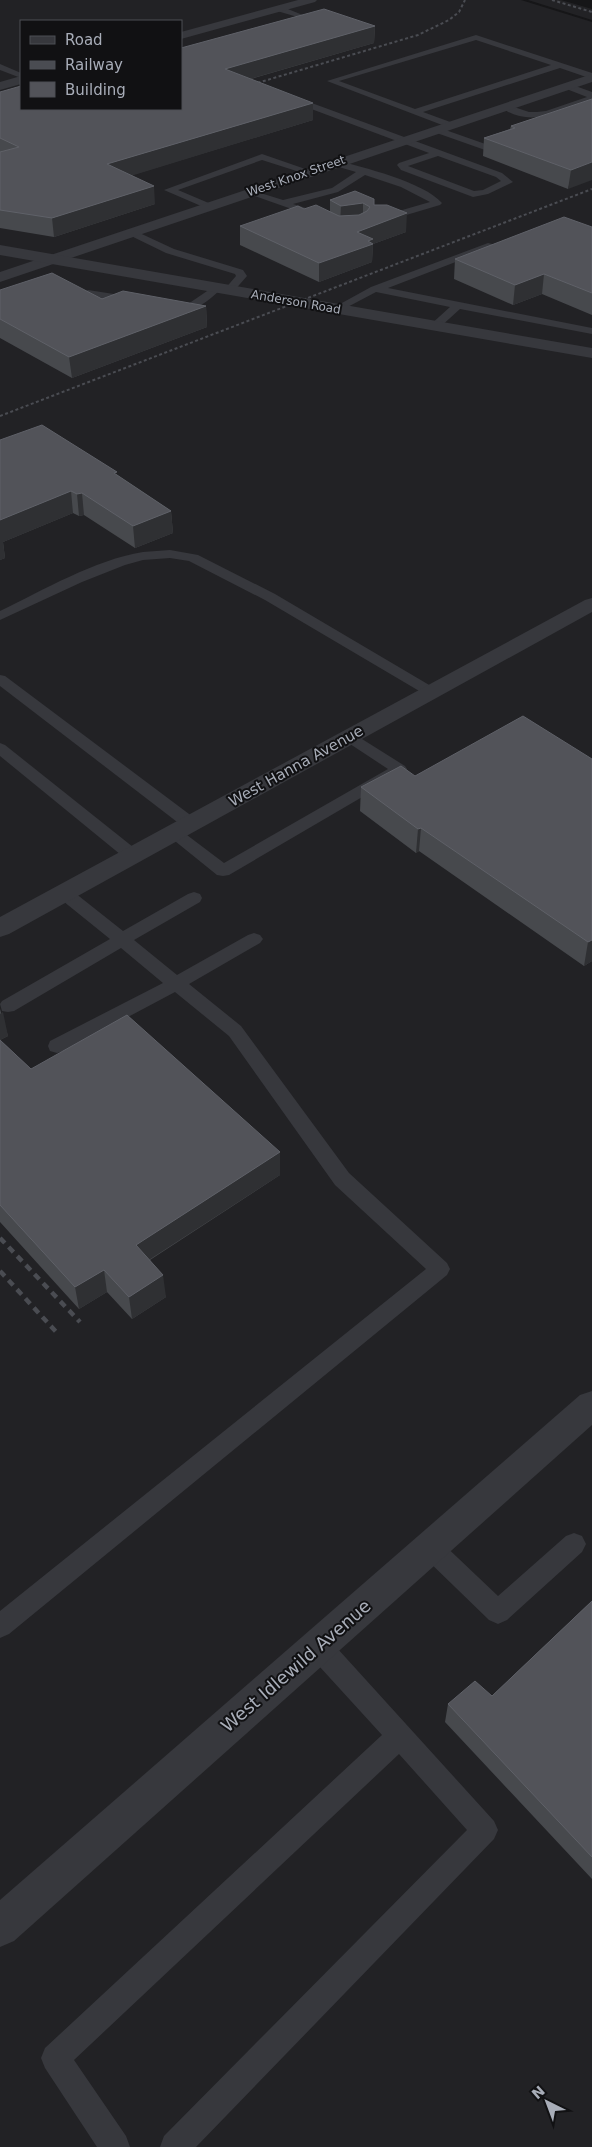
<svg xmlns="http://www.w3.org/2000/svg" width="592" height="2147" font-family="'DejaVu Sans',sans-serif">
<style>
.built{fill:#222225;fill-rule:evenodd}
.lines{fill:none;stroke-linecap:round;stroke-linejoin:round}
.service{fill:#37383d;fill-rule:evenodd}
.minor{fill:#37383d;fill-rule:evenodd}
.tertiary{fill:#37383d;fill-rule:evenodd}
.rail-far1{stroke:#4a4c52;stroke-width:2;stroke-dasharray:3 2.5;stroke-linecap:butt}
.rail{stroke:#4a4c52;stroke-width:4.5;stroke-dasharray:7 5.5;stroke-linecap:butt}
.wall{fill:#47494d}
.shaded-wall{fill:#2f3033}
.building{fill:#525359;stroke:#5f6168}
.labels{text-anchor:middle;stroke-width:4;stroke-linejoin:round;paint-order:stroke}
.far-street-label{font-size:12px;fill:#a8adb8;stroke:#111113}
.street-label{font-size:15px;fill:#a8adb8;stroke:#111113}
.near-street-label{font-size:18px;fill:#a8adb8;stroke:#111113}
</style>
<rect width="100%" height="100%" fill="#161618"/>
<g class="built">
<path d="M0,0H521L592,22V2147H0ZM21,21H181V109H21Z"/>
<path d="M528,0H561L592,9V20Z"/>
</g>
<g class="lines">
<g class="service">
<path d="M277,7H283L305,16L301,18L277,11Z"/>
<path d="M476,35L592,73V79L560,68L423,112L453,123V127L450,128L327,81ZM476,40L551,65L415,109L339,81Z"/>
<path d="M0,64L21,73V78L0,70Z"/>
<path d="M564,84H570L592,92V102C564,111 527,129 501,107L505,104L529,112H537L546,111L587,97L564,88Z"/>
<path d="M309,102L502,173L513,182L488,194L473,197L401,170L397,165L399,163L429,153L306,107V103ZM438,156L496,177L501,181L483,190L474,191L408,166Z"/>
<path d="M437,127L491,146L493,148L488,151L485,150L434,132V128Z"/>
<path d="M262,154L314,172L309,175L262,160L178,190L211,204V208L208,209L164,190Z"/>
<path d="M335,160C362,167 424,182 442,203L440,205L386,221H378V217L430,202L401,187L365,175L338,192L293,204L309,209L321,217V221L317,222L303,213L243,192L248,189L283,200L332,188L356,172L332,165L330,163Z"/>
<path d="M131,229L174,249L243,270L247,276L233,292H225L224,290L236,276L235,274L166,253L127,234V230Z"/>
<path d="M488,243L492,244V248L388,288L592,328V334L460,309L439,328L435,329L429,326L450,307L376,292L340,311L336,312L331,309L371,287Z"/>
<path d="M216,285L221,288L220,290C204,305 191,315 168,309L167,307L172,304H188Z"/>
<path d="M88,290L133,297L138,300L133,303L84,295L83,293Z"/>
<path d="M170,550L198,555L275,594L436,689L438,692L436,695H426L265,600L189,561L170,558L143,560L125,565L82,582L0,620V611C44,590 94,560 143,552C152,551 161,551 170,550Z"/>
<path d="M0,675L5,676L197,820L199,824L197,828L191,829L185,828L0,686Z"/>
<path d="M349,732L354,734L405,766L407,769L405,772L229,875L223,876L217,875L165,833L167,829L173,828L179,829L224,863L388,769L344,740L341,737L344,734Z"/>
<path d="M0,743L5,745L138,851L140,855L138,859L132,860L126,859L0,756Z"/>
<path d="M64,887L70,889L123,931L188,894L194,892L200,894L202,898L200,902L134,940L177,975L248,935L254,933L260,935L263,939L260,943L189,984L241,1026L349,1173L447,1263L450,1269L447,1275L9,1634L0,1638V1611L426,1269L335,1185L229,1036L175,992L64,1051L57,1053L50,1051L48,1046L50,1041L163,983L121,948L14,1011L8,1012L2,1011L0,1004L2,1001L110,939L58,897L56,893L58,889Z"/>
<path d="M574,1533L582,1536L586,1544L582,1552L507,1620L498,1624L489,1620L422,1555L418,1547L422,1539L430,1536L438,1539L498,1596L566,1536Z"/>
<path d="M318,1634L327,1637L494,1821L498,1830L494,1839L196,2147H160L164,2136L467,1830L399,1754L74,2060L126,2136L130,2147H97L45,2068L41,2058L45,2048L382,1735L309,1655L306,1646L309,1637Z"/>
</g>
<g class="minor">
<path d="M298,0H317L315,2L181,39V32Z"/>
<path d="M592,74V82L0,282V272Z"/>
<path d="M21,76V84L0,90V82Z"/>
<path d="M592,598V612L9,934L0,937V917L585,600Z"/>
<path d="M592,1391V1425L14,1941L0,1947V1900L580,1395Z"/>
</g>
<path class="tertiary" d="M0,245L592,348V358L0,255Z"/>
<g class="rail-far1">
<path d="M552,0L592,12"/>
<path d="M247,86L418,35L449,20L459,12L465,0"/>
<path d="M0,416L592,189"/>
</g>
<g class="rail">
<path d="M0,1238L80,1322"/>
<path d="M0,1271L59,1335"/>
</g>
</g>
<g class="wall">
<path d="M375,26L374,43L251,79L313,120L132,175L155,204L54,237L0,228V92L21,109L181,48Z"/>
<path d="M592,99L568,189L483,156L484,138L510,129L511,126Z"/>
<path d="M355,191L374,205L406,232L373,244L372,262L319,282L240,245V226L304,209L330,211V200Z"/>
<path d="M592,227V315L542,294L513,305L454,279L455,259Z"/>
<path d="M0,290L206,306L207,327L72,378L0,338Z"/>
<path d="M0,440L117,476L171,511L173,533L135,548L84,515L79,516L73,513L3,542L5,558L0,560Z"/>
<path d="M592,759V961L584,966L419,851L416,853L360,811L361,787L415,776Z"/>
<path d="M0,1009L8,1036L0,1040L31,1069L280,1152V1175L150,1260L166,1297L132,1319L107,1292L79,1309L0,1222Z"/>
<path d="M592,1601V1879L445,1722L448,1704L492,1696Z"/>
</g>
<g class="shaded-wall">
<path d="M375,26L374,43L226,86L225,69Z"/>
<path d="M313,103V120L108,183L107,164Z"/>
<path d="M592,162V180L568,189L571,170Z"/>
<path d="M154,186L155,204L54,237L52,218Z"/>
<path d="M363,203V221L340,224L341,206Z"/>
<path d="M407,213L406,232L373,244L372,262L319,282V263L357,232Z"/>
<path d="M544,274L542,294L513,305L515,285Z"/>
<path d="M206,306L207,327L72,378L69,357Z"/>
<path d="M71,491L73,513L3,542L5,558L0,560V520Z"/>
<path d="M82,493L84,515L79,516L77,494Z"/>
<path d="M171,511L173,533L135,548L133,526Z"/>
<path d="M421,828L419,851L416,853L418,829Z"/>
<path d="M592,940V961L584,966L588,942Z"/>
<path d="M3,1012L8,1036L0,1040V1014Z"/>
<path d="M280,1152V1175L138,1267L136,1245Z"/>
<path d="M104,1270L107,1292L79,1309L75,1287Z"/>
<path d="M163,1275L166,1297L132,1319L129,1297Z"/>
</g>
<g class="building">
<path d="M324,9L375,26L225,69L313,103L107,164L154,186L52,218L0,210V152L19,147L0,138V92L21,86V109H181V48Z"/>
<path d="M592,99V162L571,170L484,138L515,128L511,126Z"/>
<path d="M355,191L374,199V205H387L407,213L357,232L373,239L368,241L373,244L319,263L240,226L298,206L304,209L316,205L339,216L359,215L367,211L370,207L363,203L341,206L330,200Z"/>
<path d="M564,217L592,227V293L544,274L515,285L455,259Z"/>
<path d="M52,273L102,299L123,291L206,306L69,357L0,319V290Z"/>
<path d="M42,425L117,472L114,473L171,511L133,526L82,493L77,494L71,491L0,520V440Z"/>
<path d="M523,716L592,759V940L588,942L421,828L418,829L361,787L401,766L415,776Z"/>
<path d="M127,1015L280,1152L136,1245L163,1275L129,1297L104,1270L75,1287L0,1205V1040L31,1069Z"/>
<path d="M592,1601V1857L448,1704L475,1681L492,1696Z"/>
</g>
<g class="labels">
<g class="far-street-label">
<text transform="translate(296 176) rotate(-19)" y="4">West Knox Street</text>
<text transform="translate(296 302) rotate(10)" y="4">Anderson Road</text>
</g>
<g class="street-label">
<text transform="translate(296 766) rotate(-29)" y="5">West Hanna Avenue</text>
</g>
<g class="near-street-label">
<text transform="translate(296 1666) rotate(-41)" y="6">West Idlewild Avenue</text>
</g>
</g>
<rect x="20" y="20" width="162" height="90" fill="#111113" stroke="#4d4f55"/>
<rect x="30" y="36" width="25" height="8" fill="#37383d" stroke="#4d4f55"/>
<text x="65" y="45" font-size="15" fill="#a8adb8">Road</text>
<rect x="30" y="61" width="25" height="8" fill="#4a4c52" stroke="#4d4f55"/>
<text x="65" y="70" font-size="15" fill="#a8adb8">Railway</text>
<rect x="30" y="82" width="25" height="15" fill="#525359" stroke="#4d4f55"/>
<text x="65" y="95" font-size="15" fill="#a8adb8">Building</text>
<g transform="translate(547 2102) rotate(318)" stroke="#111113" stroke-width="4" paint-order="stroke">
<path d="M0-4L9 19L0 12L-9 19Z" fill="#a8adb8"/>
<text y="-8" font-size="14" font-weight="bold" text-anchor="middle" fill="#a8adb8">N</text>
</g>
</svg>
